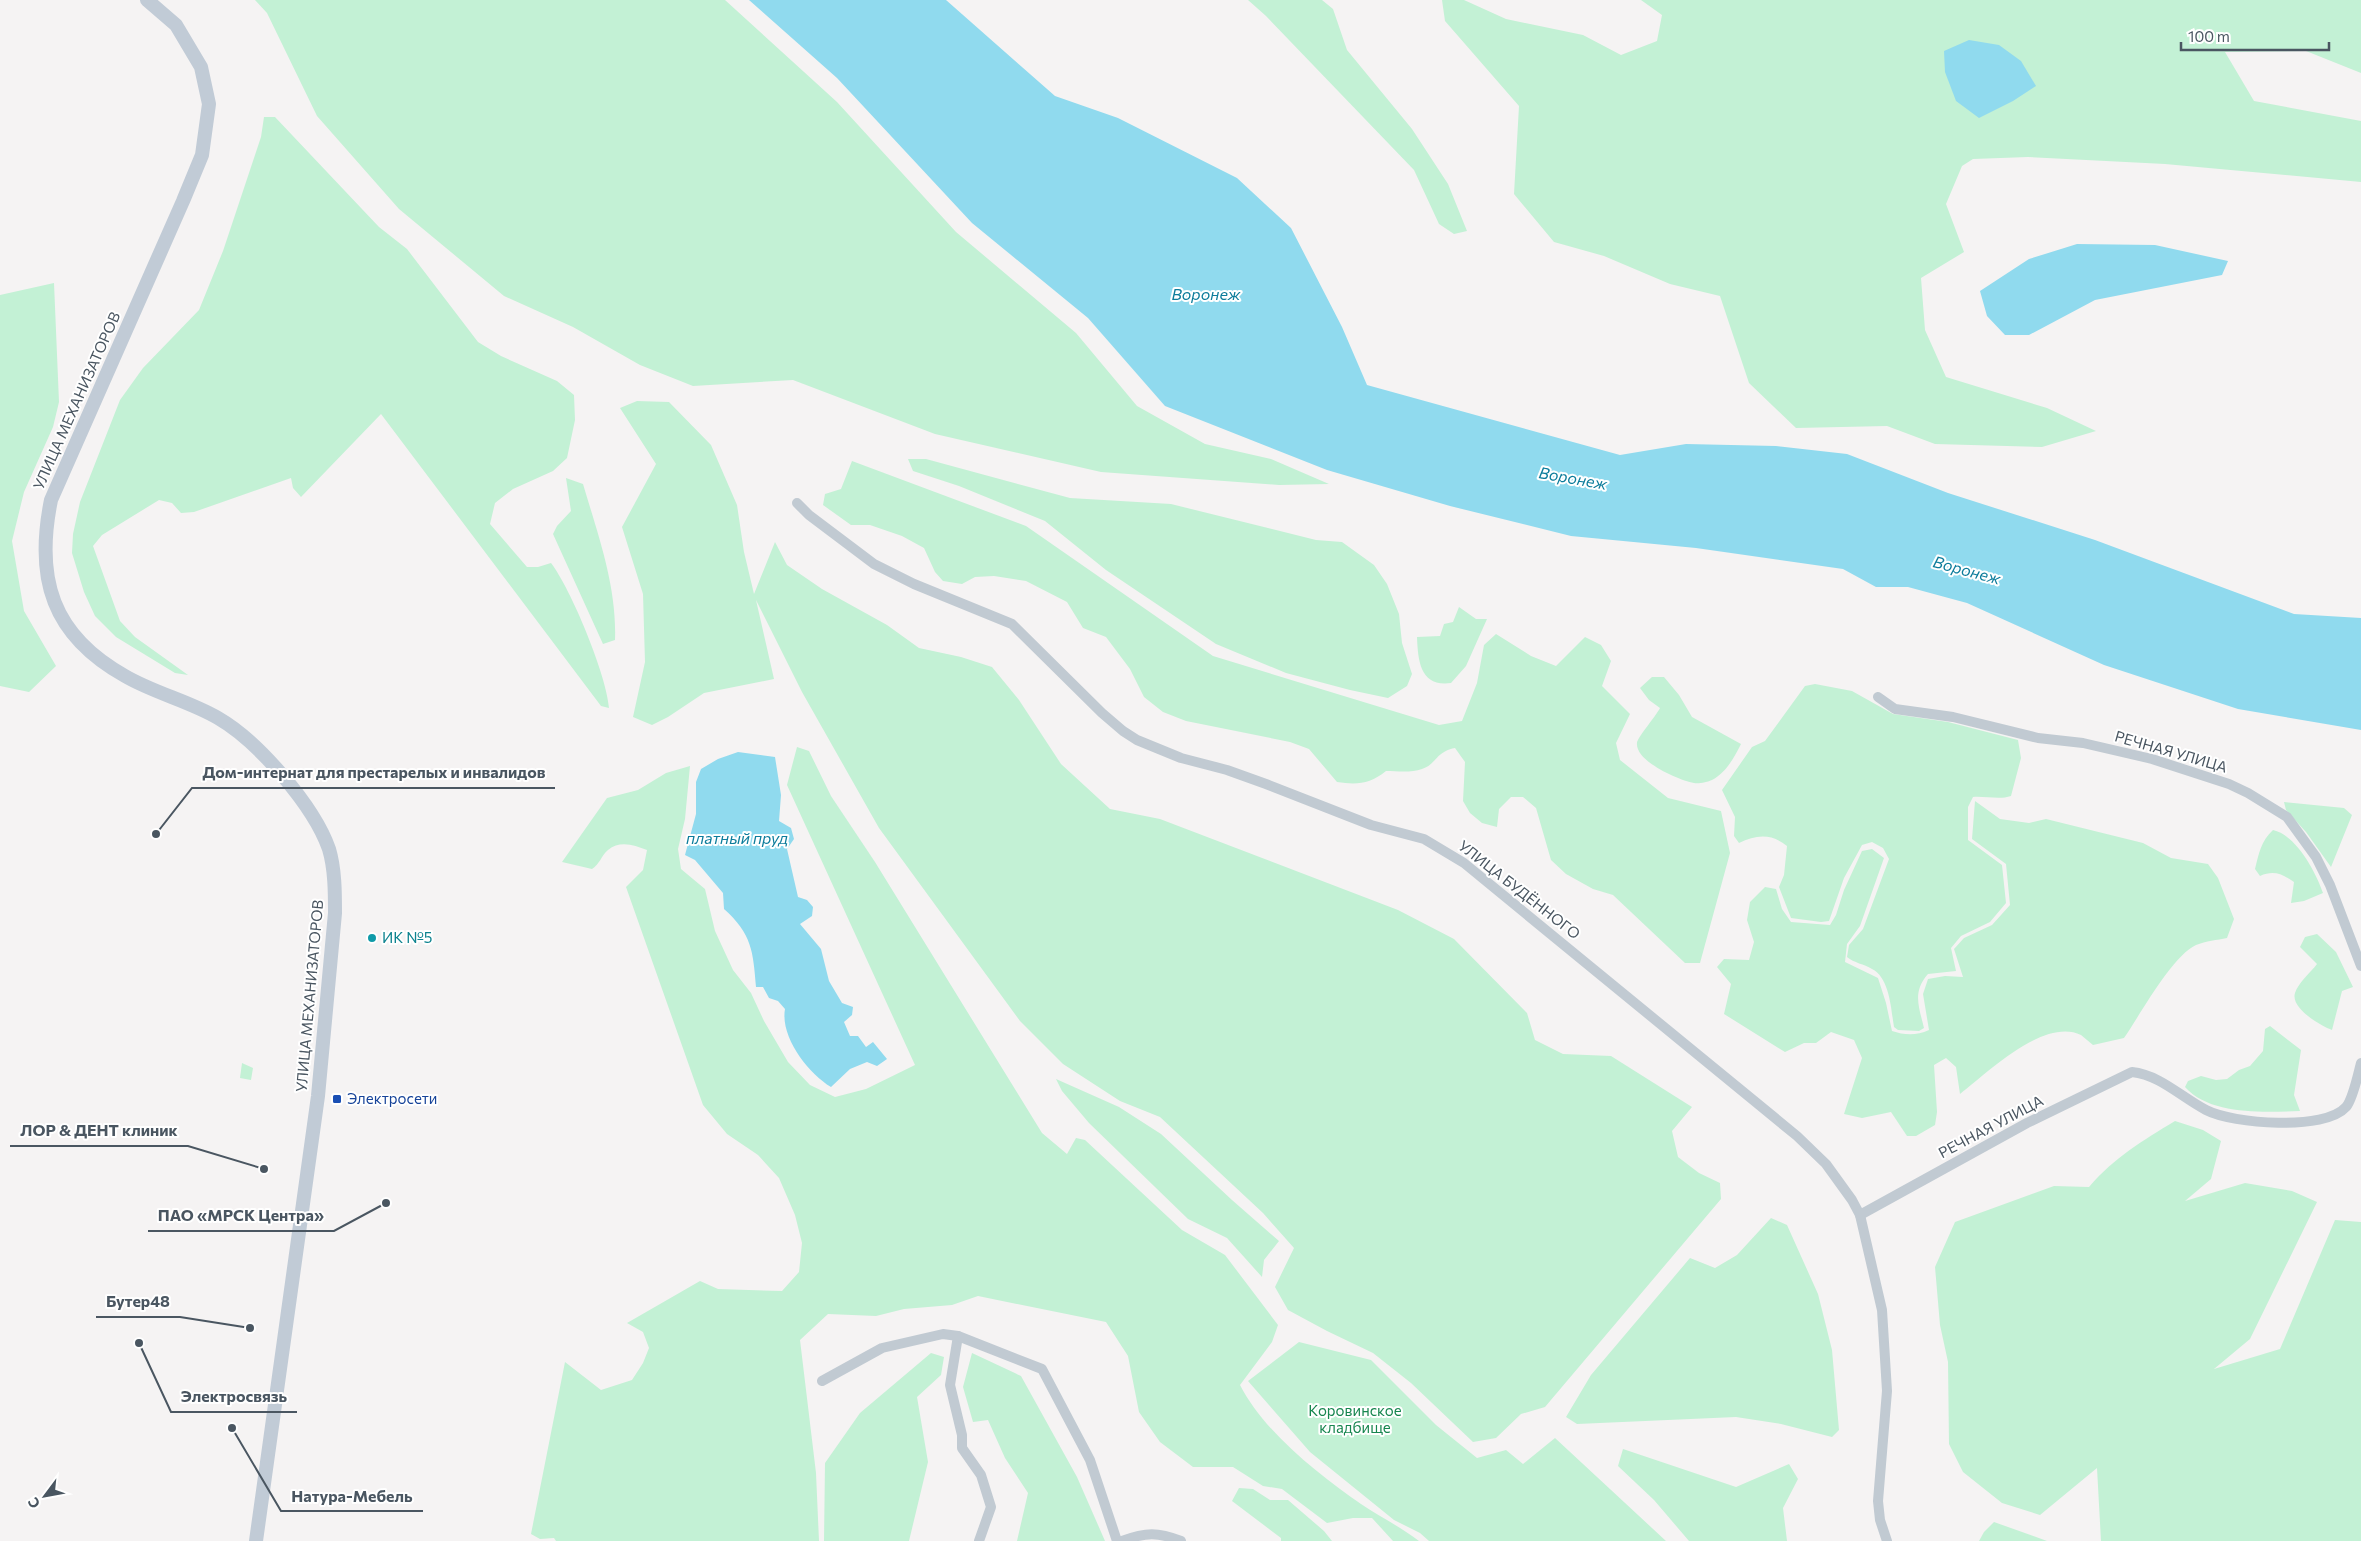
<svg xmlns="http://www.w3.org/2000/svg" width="2361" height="1541" font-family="Commissioner,sans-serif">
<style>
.green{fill:#c3f1d5}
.water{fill:#90daee}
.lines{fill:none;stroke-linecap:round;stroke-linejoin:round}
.minor{stroke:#c1cad2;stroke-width:10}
.secondary{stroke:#c1cbd6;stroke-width:14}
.culture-dot{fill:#0f9aa8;stroke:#fff;stroke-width:2}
.transit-dot{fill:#1a4fb4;stroke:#fff;stroke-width:2}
.labels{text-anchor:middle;stroke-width:4;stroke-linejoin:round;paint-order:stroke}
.street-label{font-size:15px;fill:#4a5661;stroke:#fff}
.culture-label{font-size:15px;fill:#0d838f;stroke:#fff;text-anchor:start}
.transit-label{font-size:15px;fill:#164399;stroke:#fff;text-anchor:start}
.park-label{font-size:15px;fill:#17864f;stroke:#fff}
.water-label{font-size:16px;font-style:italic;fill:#0c7c9b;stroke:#fff}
.leader{fill:none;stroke:#4a5661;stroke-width:2}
.callout-dot{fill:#4a5661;stroke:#fff;stroke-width:2}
.callout-label{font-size:16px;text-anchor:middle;font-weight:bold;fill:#4a5661;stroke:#fff;stroke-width:4;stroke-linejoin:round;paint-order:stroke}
</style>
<rect width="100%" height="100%" fill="#f5f3f3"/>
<g class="green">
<path d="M255,0H725L837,102L956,232L1076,333L1137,406L1205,444L1271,459L1329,484L1279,485L1101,472L935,434L793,380L693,386L640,365L573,327L504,296L399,209L317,116L267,13Z"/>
<path d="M1248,0H1322L1333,9L1347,50L1412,129L1448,184L1467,231L1454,234L1439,224L1414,170L1266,16Z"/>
<path d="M1442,0H1464L1506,19L1583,35L1621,55L1657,41L1662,15L1641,0H2361V73L2306,51L2225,52L2254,101L2361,121V182L2165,164L2028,157L1973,159L1962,166L1946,204L1964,252L1921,278L1925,330L1946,377L2047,408L2096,431L2042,447L1935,444L1887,426L1796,428L1749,383L1720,296L1670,284L1604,256L1554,242L1514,194L1519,106L1445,21Z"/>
<path d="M264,117H275L379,227L407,249L478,342L501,356L557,381L574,395L575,420L567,458L553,471L513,489L495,503L490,524L527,567H538L551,563C571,589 607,676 609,708L601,706L381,414L301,497L293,488L291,478L194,512L181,513L172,503L159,500L102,535L93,546L120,621L135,637L188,675L175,673L116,637L95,616L84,592L72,553L73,534L80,502L120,400L143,368L199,310L223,251L261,137Z"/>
<path d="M54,283L59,402L53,427L24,492L12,541L24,611L56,666L29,692L0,686V295Z"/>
<path d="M637,401L669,402L711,445L737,505L744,552L754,594L775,542L787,565L822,589L887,625L919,648L961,657L992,667L1019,700L1061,764L1110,809L1160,819L1398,910L1454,939L1527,1013L1535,1040L1563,1054L1611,1056L1692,1107L1672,1131L1678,1157L1699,1173L1720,1183L1721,1199L1545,1407L1521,1414L1496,1438L1473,1442L1411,1383L1373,1353L1327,1331L1288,1310L1275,1287L1294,1248L1263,1213L1160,1117L1120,1101L1063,1064L1020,1021L879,828L802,692L756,600L774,679L704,693L668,717L652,725L633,717L645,662L643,594L622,527L656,464L620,408Z"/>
<path d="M908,459H926L1070,498L1171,504L1316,540L1342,542L1374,565L1387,584L1399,614L1402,643L1412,674L1407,686L1388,698L1350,690L1286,673L1216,644L1106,570L1045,521L959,486L913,471Z"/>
<path d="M852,461L1026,526L1213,656L1439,725L1462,721L1477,683L1484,645L1496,634L1531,656L1556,666L1585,637L1601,645L1611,661L1602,686L1630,714L1616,743L1620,760L1668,798L1721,811L1730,853L1700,963H1685L1613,895L1593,889L1566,874L1551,860L1536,808L1523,797H1511L1499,809L1497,827L1482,823L1470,813L1463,801L1465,762L1455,748C1435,752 1437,764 1422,769C1411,773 1397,771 1386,771C1370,784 1357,785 1337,782L1309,749L1290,742L1186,721L1163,712L1144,697L1130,669L1106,637L1083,628L1067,602L1026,581L994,576L975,577L962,584L943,581L935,572L924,548L902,536L870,525H851L823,505L825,494L841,489Z"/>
<path d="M566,478L583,484C598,535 617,586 615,640L603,644L553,534L557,526L571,511Z"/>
<path d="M1459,607L1476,619H1487L1466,666L1451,683C1421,687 1418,663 1417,637L1440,636L1444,624L1453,622Z"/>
<path d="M1652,677H1664L1679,695L1692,717L1741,744C1735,756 1726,773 1712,780C1708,782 1698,784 1694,783C1678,780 1635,761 1637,743C1637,738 1656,716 1660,708L1649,700L1640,688Z"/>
<path d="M1815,684L1852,691L1893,714L1948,722L2018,740L2021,758L2011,796C2000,800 1985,796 1973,797L1968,807V840L2002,865L2006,903L1990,922L1961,936L1951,948L1956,971L1928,974C1912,992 1919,1007 1924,1028L1919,1031L1898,1030L1894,1027C1891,1010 1890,978 1872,969C1864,964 1854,963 1847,957L1849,945L1863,929L1889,859L1883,848L1872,842L1862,845L1844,878L1829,921L1821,922L1791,918L1779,887L1784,875L1787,846C1771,833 1756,835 1739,843L1734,836L1735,817L1722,790L1752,747L1765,741L1805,686Z"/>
<path d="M797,747L809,751L831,796L875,862L1042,1133L1067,1154L1076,1138L1085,1140L1182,1230L1225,1255L1278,1325L1272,1342L1240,1385C1264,1432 1319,1475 1361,1504C1380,1517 1401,1527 1419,1541H1393L1372,1518H1353L1327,1523L1282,1489L1263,1486L1233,1467H1193L1160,1442L1139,1412L1128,1356L1106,1322L978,1296L952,1305L904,1309L876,1316L828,1314L800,1340L816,1473L819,1541H556L554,1538L540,1539L531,1534L565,1362L601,1390L632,1380L643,1363L649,1348L643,1332L627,1323L700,1281L718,1289L782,1291L799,1272L802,1243L795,1215L779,1178L758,1155L727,1134L703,1105L626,887L643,870L647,850C634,845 620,840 608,850C601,856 600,864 592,869L562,862L607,798L638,790L666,773L690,766L685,819L678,849L681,869L705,889L715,931L733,970L751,993L764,1021L788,1062L810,1085L835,1097L866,1089L915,1065L787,785Z"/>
<path d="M1975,801L2000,819L2029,823L2046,819L2143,843L2171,858L2208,864L2218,878L2234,919L2227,938C2217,940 2206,941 2196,945C2172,956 2140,1015 2124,1038L2093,1045C2089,1042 2085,1038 2081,1035C2044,1017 1987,1073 1960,1094L1956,1067L1946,1058L1934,1065L1937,1112L1935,1125L1916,1136H1907L1891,1112L1862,1118L1844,1114L1862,1058L1854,1040L1831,1032L1816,1043H1804L1785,1052L1724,1014L1731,984L1717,967L1724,959L1749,960L1754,942L1747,920L1750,902L1765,887L1776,889L1782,909L1791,922L1830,925L1836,915L1844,890L1862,851L1872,849L1884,858L1860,926L1847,944L1845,962L1878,978L1886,1003L1892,1031C1904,1035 1916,1036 1929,1030L1923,994L1928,979L1945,976L1963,977L1954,949L1964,938L1992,925L2010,905L2006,864L1972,839Z"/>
<path d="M2284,802L2344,808L2352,815L2331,867L2306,832L2286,810Z"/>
<path d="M2273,830C2296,835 2316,872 2323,893L2304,901L2291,903L2294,882C2282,874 2274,870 2260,876L2255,869C2259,853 2261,841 2273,830Z"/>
<path d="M2317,934L2336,952L2353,987L2342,991L2332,1030C2321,1026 2290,1008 2295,993C2298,983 2311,972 2317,964L2300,947L2305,937Z"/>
<path d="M2270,1026L2301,1050L2294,1095L2300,1111C2265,1112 2211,1116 2185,1087L2188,1081L2201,1076L2216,1080L2227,1079L2239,1070L2250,1066L2263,1051L2265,1029Z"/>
<path d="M242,1063L253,1068L251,1080L240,1078Z"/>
<path d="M1056,1079L1119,1107L1161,1134L1232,1200L1279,1241L1264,1260L1262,1277L1227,1238L1188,1219L1089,1123L1062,1091Z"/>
<path d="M2175,1121L2203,1130L2221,1141L2211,1179L2185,1201L2245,1183L2292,1191L2317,1202L2250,1339L2214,1369L2280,1349L2335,1220L2361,1222V1541H2101L2097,1468L2040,1515L2002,1503L1963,1472L1949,1444L1948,1362L1940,1325L1935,1267L1955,1222L2054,1186L2089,1187C2115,1157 2142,1141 2175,1121Z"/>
<path d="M1771,1218L1787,1225L1818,1294L1832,1350L1839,1430L1832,1437L1781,1424L1736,1417L1577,1424L1566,1417L1591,1375L1690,1258L1715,1268L1737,1255Z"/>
<path d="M1299,1342L1371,1360L1436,1425L1477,1458L1506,1450L1523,1464L1555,1438L1666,1541H1429L1420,1533L1394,1520L1310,1452L1248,1381Z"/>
<path d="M931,1353L944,1357L941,1375L917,1397L928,1462L909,1541H824L825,1463L860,1413Z"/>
<path d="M972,1353L1021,1376L1077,1477L1105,1541H1017L1028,1493L1005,1458L988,1420L973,1422L963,1387Z"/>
<path d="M1623,1449L1736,1487L1789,1464L1798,1479L1783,1508L1787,1541H1689L1654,1500L1618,1466Z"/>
<path d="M1239,1488L1253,1489L1270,1500H1288L1324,1531L1332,1541H1281V1538L1232,1501Z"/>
<path d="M1994,1522L2047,1541H1979L1984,1532Z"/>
</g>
<g class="water">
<path d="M749,0H946L1055,96L1118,118L1237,178L1291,228L1342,327L1367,385L1620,455L1686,444L1776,446L1847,454L1948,493L2095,540L2294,614L2361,618V730L2238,709L2104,665L1967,603L1908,587H1876L1843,569L1696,548L1571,536L1450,506L1327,470L1165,406L1088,318L972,223L837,78Z"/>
<path d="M1969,40L1999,45L2021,61L2036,86L2013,101L1979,118L1956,101L1945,72L1944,51Z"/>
<path d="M2077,244L2155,245L2228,261L2222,275L2095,300L2029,335H2005L1987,316L1980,291L2029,259Z"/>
<path d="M738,752L775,757L781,795L779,821L791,828L794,839L787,849L798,897L807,900L813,907L812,916L800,924L821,949L829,981L842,1003L853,1007L852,1015L844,1022L850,1036H858L866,1047L873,1042L887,1059L877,1066L867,1062L850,1069L831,1087C808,1073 780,1037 785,1009L778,1001L769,998L763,987H756C753,951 752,934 724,909L723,893L695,860L685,855L696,814V782L701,769L718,759Z"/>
</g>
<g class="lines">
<g class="minor">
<path d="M797,503L809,515L874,564L914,584L1012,624L1102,713L1123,731L1137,740L1181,758L1227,770L1266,784L1371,825L1424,839L1464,863L1797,1136L1826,1164L1852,1200L1860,1215L1882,1310L1887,1391L1878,1501L1880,1520L1887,1541"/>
<path d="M1878,697L1895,709L1953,717L2038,738L2083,743L2152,759L2229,784L2248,793L2287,817L2316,857L2330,885L2361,966"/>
<path d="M1860,1215L2027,1123L2132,1072C2160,1075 2181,1097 2206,1110C2233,1124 2325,1131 2346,1107C2353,1099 2358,1074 2361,1063"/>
<path d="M958,1336L950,1385L962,1435V1448L981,1475L991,1507L979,1541"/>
<path d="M822,1381L882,1348L943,1334L958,1336L1042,1369L1090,1460L1117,1541"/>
<path d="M1122,1541C1146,1532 1158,1532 1181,1541"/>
</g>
<path class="secondary" d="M147,0L176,25L201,67L209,104L202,155L183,201L51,500C35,579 52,635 125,676C154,693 189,701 218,718C258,741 314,806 329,849C335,869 335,893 335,913L318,1096L256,1541"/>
</g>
<circle class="culture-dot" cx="372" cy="938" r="5"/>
<rect class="transit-dot" x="332" y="1094" width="10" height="10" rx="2.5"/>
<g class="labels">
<g class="street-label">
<text transform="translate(77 401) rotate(-66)" y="5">УЛИЦА МЕХАНИЗАТОРОВ</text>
<text transform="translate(2171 752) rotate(16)" y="5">РЕЧНАЯ УЛИЦА</text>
<text transform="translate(1519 890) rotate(38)" y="5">УЛИЦА БУДЁННОГО</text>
<text transform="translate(310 996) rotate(-85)" y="5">УЛИЦА МЕХАНИЗАТОРОВ</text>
<text transform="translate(1991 1127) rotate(-28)" y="5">РЕЧНАЯ УЛИЦА</text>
</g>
<g class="culture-label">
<text x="382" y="943">ИК №5</text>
</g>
<g class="transit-label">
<text x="347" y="1104">Электросети</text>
</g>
<g class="park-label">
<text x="1355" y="1416">Коровинское<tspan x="1355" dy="17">кладбище</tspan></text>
</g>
<g class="water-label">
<text x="1206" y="300">Воронеж</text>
<text transform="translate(1573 478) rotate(10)" y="6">Воронеж</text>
<text transform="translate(1967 570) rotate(15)" y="6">Воронеж</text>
<text x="737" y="844">платный пруд</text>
</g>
</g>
<path class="leader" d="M156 834L192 788H555M264 1169L188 1146H10M386 1203L334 1231H148M250 1328L180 1317H96M139 1343L171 1412H297M232 1428L281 1511H423"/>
<g class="callout-dot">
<circle cx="156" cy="834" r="5"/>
<circle cx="264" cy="1169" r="5"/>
<circle cx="386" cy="1203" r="5"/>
<circle cx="250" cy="1328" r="5"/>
<circle cx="139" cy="1343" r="5"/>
<circle cx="232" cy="1428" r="5"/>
</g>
<g class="callout-label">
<text x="374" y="778">Дом-интернат для престарелых и инвалидов</text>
<text x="99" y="1136">ЛОР &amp; ДЕНТ клиник</text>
<text x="241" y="1221">ПАО «МРСК Центра»</text>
<text x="138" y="1307">Бутер48</text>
<text x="234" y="1402">Электросвязь</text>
<text x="352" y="1502">Натура-Мебель</text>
</g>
<g transform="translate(45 1496) rotate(238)" stroke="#ffffff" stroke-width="4" paint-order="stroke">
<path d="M0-4L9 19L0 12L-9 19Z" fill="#4a5661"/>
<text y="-8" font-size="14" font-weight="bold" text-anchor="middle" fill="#4a5661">С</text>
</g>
<path d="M2181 42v8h148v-8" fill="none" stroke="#4a5661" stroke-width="2.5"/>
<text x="2188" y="42" font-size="15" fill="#4a5661" stroke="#ffffff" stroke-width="4" paint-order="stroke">100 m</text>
</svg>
